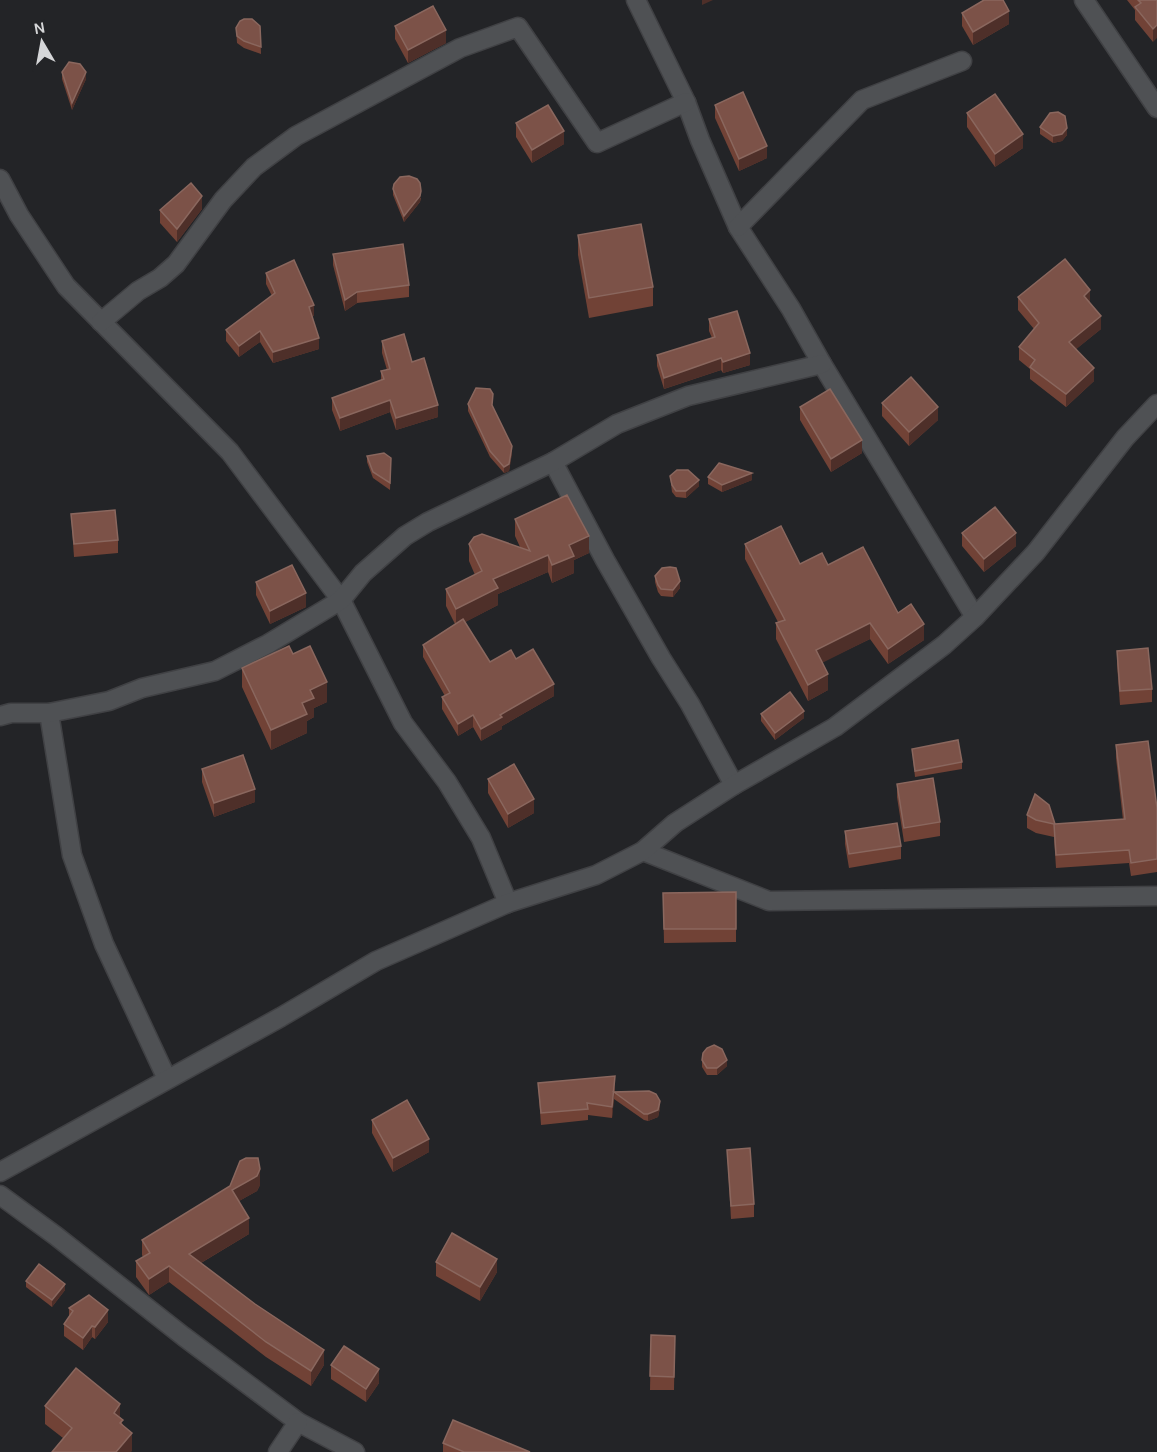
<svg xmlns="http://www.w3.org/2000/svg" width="1157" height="1452" font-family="Karla,sans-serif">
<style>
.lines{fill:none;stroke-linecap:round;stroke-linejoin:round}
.minor-casing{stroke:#404144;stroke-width:21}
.minor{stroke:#4f5154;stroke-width:18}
.wall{fill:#714236}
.shaded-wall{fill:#4e2f29}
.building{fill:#7c5248;stroke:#8a675e;stroke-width:1.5}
</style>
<rect width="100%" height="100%" fill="#232427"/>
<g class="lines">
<g class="minor-casing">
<g id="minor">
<path d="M636,0L686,102L700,140L738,227L791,309L822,364L975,617"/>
<path d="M1084,0L1157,108"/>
<path d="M0,179L19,215L66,286L230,452L341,600L403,723L447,782L481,838L508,903"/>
<path d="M738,227L862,100L962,61"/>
<path d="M101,322L138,291L160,278L176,264L223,200L254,167L296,136L460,48L518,27L597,143L686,102"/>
<path d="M553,462L605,560L661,658L690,704L734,785"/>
<path d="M49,713L72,855L104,944L167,1079"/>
<path d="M0,716L11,713H49L109,701L142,688L215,671L268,644L341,600L363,573L405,536L428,522L553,462L617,424L688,396L822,364"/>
<path d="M643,851L769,901L1157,896"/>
<path d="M0,1172L281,1017L376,961L508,903L596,875L643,851L675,823L734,785L835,727L944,645L975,617L1036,552L1125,438L1157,404"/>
<path d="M0,1195L56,1236L183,1336L298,1422L355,1452"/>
<path d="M278,1452L298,1422"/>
</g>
</g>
<use href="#minor" class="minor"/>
</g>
<g class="wall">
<path d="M1127,0H1157L1153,42L1135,20V10Z"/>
<path d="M962,13L1009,24L973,45L962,26Z"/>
<path d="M260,26L261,54L244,48L237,43L236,28Z"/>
<path d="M395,26L446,43L408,63L395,39Z"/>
<path d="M62,72L86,79L72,110L62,79Z"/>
<path d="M715,105L767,158L739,171L715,118Z"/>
<path d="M967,113L1023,148L995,167L967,127Z"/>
<path d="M516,123L564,144L532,163L516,137Z"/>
<path d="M1040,127L1067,135L1062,141L1053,143L1040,134Z"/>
<path d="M393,189L421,198L420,202L404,222L393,195Z"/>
<path d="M202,209L177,242L160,223V210Z"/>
<path d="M578,235L653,287V306L589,318L578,255Z"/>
<path d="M333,254L409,285V297L357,303L345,311L333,265Z"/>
<path d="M266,273L314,316H312L319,349L273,363L260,342L239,357L226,341V330L272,296L266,284Z"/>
<path d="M1018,297L1090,303L1101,329L1076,349L1094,381L1066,407L1030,379V369L1019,360V347L1034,329L1018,310Z"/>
<path d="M709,319L750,365L723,373L721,370L664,389L657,366V355L712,338L709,331Z"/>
<path d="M382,341L412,362L438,417L396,430L390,412L340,431L332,410V398L381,380V371L387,370L382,353Z"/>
<path d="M882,403L938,420L909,446L882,416Z"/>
<path d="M468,404L492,406L512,453L509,471L504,473L490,457L468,411Z"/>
<path d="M800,407L862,453L831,472L800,420Z"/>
<path d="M367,456L391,458L390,490L373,478L367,462Z"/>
<path d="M670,476L699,486L686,498L676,497L672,492Z"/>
<path d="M708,477L752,480L722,492L708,484Z"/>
<path d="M71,514L118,540V553L74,557Z"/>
<path d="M515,519L589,553L574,560V573L552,583L548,572L498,594V605L465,622L490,662L516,659L554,696L502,726V729L481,741L473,727L458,736L442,709V697L445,696L423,657V645L455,624L446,606V589L475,575L469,561V544L520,547L515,536Z"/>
<path d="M962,533L1016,546L984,572L962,546Z"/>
<path d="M745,544L800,564L828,565L898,613L924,640L888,664L870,639L822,662L828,690L808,701L776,639V623L778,622L745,559Z"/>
<path d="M655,576L680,588L673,597L661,596L658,592L655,582Z"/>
<path d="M256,582L306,607L270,624L256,595Z"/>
<path d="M1117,651L1152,689V702L1120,705L1117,664Z"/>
<path d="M293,654L327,702L314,708V717L307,721V733L271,750L242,687V668Z"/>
<path d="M761,714L804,718L775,740L761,721Z"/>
<path d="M1116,745L1157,808V872L1131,876L1129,863L1056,868L1054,837L1036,833L1027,828V815L1055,824L1123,820L1116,758Z"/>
<path d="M912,749L962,762V769L915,777Z"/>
<path d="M202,769L255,802L214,817L202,782Z"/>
<path d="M488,779L534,813L508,828L488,793Z"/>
<path d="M897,784L940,822V836L904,842L897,797Z"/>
<path d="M845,831L901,846V859L849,868L845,844Z"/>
<path d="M736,892V942L664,943L663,893Z"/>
<path d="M702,1060L727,1066L717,1075H707L702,1067Z"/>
<path d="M538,1083L615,1087V1092L660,1108L658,1117L648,1121L644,1120L614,1099L612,1118L588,1115V1120L541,1125Z"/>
<path d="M372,1120L429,1152L393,1172L372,1133Z"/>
<path d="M727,1150L754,1204V1217L731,1219Z"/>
<path d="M260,1185L257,1191L239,1201L249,1234L201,1263L324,1365L311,1386L266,1357L169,1282L149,1295L136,1277V1261L143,1257L142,1255V1240Z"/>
<path d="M436,1262L497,1272L480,1301L436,1276Z"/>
<path d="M26,1281L65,1290L52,1307L26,1287Z"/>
<path d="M69,1308L108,1322L95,1339L92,1337L83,1350L64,1336V1324L69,1317Z"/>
<path d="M651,1335L675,1336L674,1390H650Z"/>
<path d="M331,1365L379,1383L366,1402L331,1379Z"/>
<path d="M45,1406L120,1417L132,1451L63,1438L45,1424Z"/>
<path d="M443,1443L530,1452H443Z"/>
</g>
<g class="shaded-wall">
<path d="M702,0H713L702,5Z"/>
<path d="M1009,11V24L973,45V32Z"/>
<path d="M1157,25V38L1153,42V29Z"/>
<path d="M446,30V43L408,63V50Z"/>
<path d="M86,72V79L72,110V103Z"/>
<path d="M1067,128V135L1062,141L1053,143V136Z"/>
<path d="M564,131V144L532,163V150Z"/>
<path d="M1023,134V148L995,167V154Z"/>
<path d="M767,146V158L739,171V159Z"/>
<path d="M421,191L420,202L404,222V216Z"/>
<path d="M202,196V209L177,242V229Z"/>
<path d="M1090,290V303L1084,309V296Z"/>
<path d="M357,292V303L345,311V300Z"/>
<path d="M314,305V316L309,318V307Z"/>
<path d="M1101,316V329L1069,355V342Z"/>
<path d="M260,331V342L239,357V346Z"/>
<path d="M319,338V349L273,363V352Z"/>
<path d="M750,353V365L723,373V362Z"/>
<path d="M721,358V370L664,389V378Z"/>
<path d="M1094,368V381L1066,407V394Z"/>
<path d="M390,400V412L340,431V418Z"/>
<path d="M438,405V417L396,430V418Z"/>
<path d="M938,407V420L909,446V432Z"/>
<path d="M862,440V453L831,472V459Z"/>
<path d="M512,446V453L509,471L504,473V467Z"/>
<path d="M752,473V480L722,492V485Z"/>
<path d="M699,480V486L686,498V491Z"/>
<path d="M1016,533V546L984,572V559Z"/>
<path d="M589,536V553L574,560V573L552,583V565L569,545Z"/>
<path d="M548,555V572L498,594V605L456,627V609L493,579Z"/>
<path d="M680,581V588L673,597V590Z"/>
<path d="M306,593V607L270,624V611Z"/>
<path d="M870,623V639L816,666V650Z"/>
<path d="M924,624V640L888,664V649Z"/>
<path d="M828,674V690L808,701V685Z"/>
<path d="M327,682V702L314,708V717L307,721V733L271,750V730L302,703L310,690Z"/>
<path d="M554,684V696L502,726V729L481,741V729L500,715Z"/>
<path d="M804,711V718L775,740V733Z"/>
<path d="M473,715V727L458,736V724Z"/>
<path d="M255,789V802L214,817V803Z"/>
<path d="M534,799V813L508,828V814Z"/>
<path d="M727,1060V1066L717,1075V1068Z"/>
<path d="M615,1076V1087L612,1118V1107Z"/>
<path d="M660,1101V1108L658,1117L648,1121V1114Z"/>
<path d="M429,1139V1152L393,1172V1158Z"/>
<path d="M260,1169V1185L257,1191L232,1205V1190Z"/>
<path d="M249,1218V1234L189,1270V1254Z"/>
<path d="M497,1259V1272L480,1301V1287Z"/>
<path d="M169,1266V1282L149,1295V1279Z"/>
<path d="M65,1284V1290L52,1307V1300Z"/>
<path d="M108,1310V1322L95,1339V1327Z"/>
<path d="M92,1326V1337L83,1350V1338Z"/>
<path d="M324,1350V1365L311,1386V1371Z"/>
<path d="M379,1369V1383L366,1402V1389Z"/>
<path d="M120,1404V1422L114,1413Z"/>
<path d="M132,1433V1451L131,1452H116Z"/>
</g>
<g class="building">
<path d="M984,0H1003L1009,11L973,32L962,13Z"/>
<path d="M1138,0H1157V25L1153,29L1135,7L1141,3Z"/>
<path d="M433,6L446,30L408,50L395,26Z"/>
<path d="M244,19H252L260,26L261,47L244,41L237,36L236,28L240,21Z"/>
<path d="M69,62L80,64L86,72L72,103L62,72Z"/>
<path d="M743,92L767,146L739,159L715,105Z"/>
<path d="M995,94L1023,134L995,154L967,113Z"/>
<path d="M548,105L564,131L532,150L516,123Z"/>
<path d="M1058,112L1065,116L1067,128L1062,134L1053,136L1040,127L1050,113Z"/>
<path d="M409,176L417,179L420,183L421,191L420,196L404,216L393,189L394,184L400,177Z"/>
<path d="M191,183L202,196L177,229L160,210Z"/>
<path d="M641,224L653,287L589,298L578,235Z"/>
<path d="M403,244L409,285L357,292L345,300L333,254Z"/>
<path d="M1065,259L1090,290L1084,296L1101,316L1069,342L1094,368L1066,394L1030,367L1035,360L1019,347L1039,323L1018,297Z"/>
<path d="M294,260L314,305L309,307L319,338L273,352L260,331L239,346L226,330L275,293L266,273Z"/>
<path d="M737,311L750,353L723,362L721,358L664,378L657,355L715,337L709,319Z"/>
<path d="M404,334L412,362L424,358L438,405L396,418L390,400L340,418L332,398L384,379L381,371L390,369L382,341Z"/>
<path d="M911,377L938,407L909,432L882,403Z"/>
<path d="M476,388L490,389L493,394L492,405L512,446L509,464L504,467L490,451L468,404Z"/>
<path d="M830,389L862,440L831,459L800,407Z"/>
<path d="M384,453L391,458L390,483L373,472L367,456Z"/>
<path d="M719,463L752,473L722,485L708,477Z"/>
<path d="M677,470H688L699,480L686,491H676L672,485L670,476Z"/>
<path d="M567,495L589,536L569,545L574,556L552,565L548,555L493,579L498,588L456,609L446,589L482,571L469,544L474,537L482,534L530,551L515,519Z"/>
<path d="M995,507L1016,533L984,559L962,533Z"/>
<path d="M115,510L118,540L74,544L71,514Z"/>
<path d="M781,526L800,564L822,553L828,565L863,547L898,613L911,604L924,624L888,649L870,623L816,650L828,674L808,685L776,623L785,620L745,544Z"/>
<path d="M292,565L306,593L270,611L256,582Z"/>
<path d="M670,567L676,568L680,581L673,590L661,589L658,585L655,576L662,568Z"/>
<path d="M463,619L490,662L511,650L516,659L533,649L554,684L500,715L502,717L481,729L473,715L458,724L442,697L450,693L423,645Z"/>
<path d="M289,646L293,654L310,646L327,682L310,690L314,698L302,703L307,714L271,730L242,668Z"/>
<path d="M1148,648L1152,689L1120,691L1117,651Z"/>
<path d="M790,692L804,711L775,733L761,714Z"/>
<path d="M958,740L962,762L915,771L912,749Z"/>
<path d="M1148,741L1157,808V859L1131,863L1129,850L1056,855L1054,824L1036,820L1027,815L1035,794L1049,805L1055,824L1125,819L1116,745Z"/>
<path d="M243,755L255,789L214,803L202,769Z"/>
<path d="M514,764L534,799L508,814L488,779Z"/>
<path d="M933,778L940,822L904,828L897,784Z"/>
<path d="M897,823L901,846L849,854L845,831Z"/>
<path d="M736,892V929H664L663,893Z"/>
<path d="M714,1045L722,1049L727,1060L717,1068H707L702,1060L703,1053L707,1048Z"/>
<path d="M615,1076L612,1107L587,1103L588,1109L541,1113L538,1083Z"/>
<path d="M649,1091L656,1094L660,1101L658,1110L648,1114H644L614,1092Z"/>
<path d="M407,1100L429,1139L393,1158L372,1120Z"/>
<path d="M750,1148L754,1204L731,1206L727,1150Z"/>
<path d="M246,1158H258L260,1169L257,1176L232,1190L249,1218L189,1254L255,1304L324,1350L311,1371L266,1342L169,1266L149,1279L136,1261L150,1253L142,1240L230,1186L240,1161Z"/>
<path d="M452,1233L497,1259L480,1287L436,1262Z"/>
<path d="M39,1264L65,1284L52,1300L26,1281Z"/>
<path d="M89,1295L108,1310L95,1327L92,1326L83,1338L64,1324L73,1311L69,1308Z"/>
<path d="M651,1335L675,1336L674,1377L650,1376Z"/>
<path d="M344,1346L379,1369L366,1389L331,1365Z"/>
<path d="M76,1368L120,1404L114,1413L123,1420L120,1423L132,1433L116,1452H52L72,1428L45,1406Z"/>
<path d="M453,1420L530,1452H464L443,1443Z"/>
</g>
<g transform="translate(42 42) rotate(350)" stroke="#232427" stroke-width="4.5" paint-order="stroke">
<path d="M0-4.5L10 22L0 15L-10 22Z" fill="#d5d6d8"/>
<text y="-9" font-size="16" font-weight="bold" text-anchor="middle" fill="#d5d6d8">N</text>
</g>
</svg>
